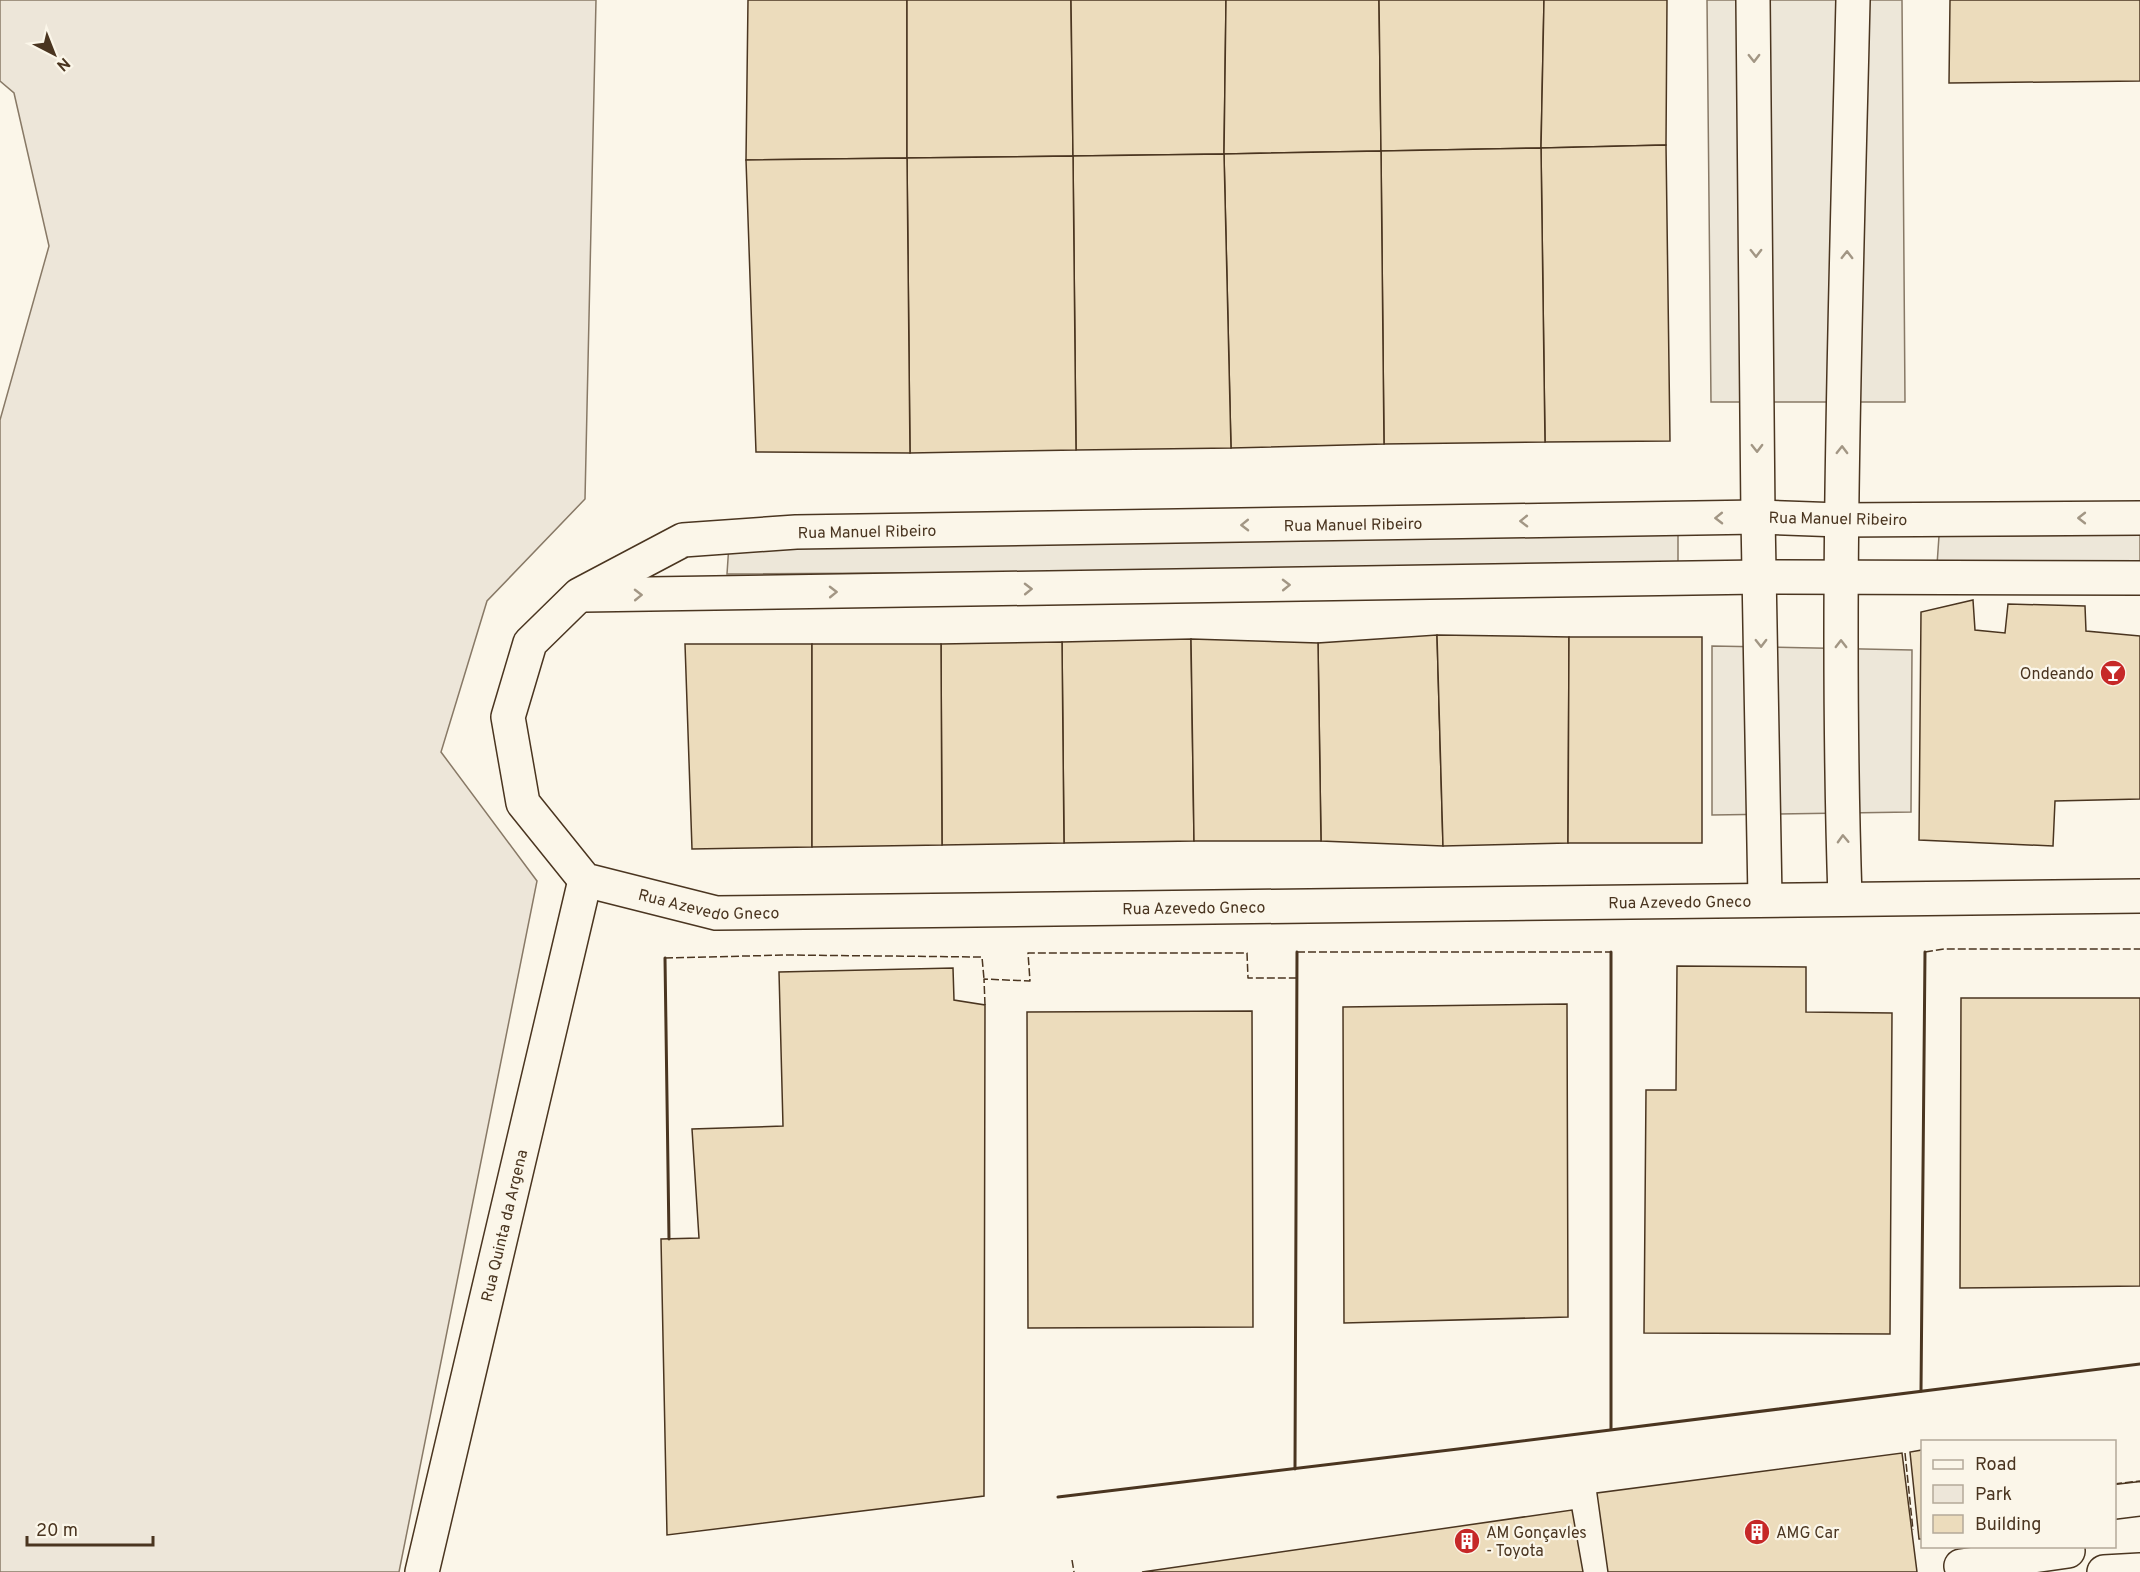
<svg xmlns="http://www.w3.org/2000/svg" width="2140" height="1572" font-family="Overpass,sans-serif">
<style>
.green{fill:#ede6d9;stroke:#887966;stroke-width:1.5}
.parking{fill:#ede7d9;stroke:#887966;stroke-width:1.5}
.building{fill:#ecdcbc;stroke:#4a3520;stroke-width:1.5}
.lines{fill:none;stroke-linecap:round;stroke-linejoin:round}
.minor-casing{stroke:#4a3520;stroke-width:36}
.minor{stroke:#fbf6e9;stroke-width:33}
.fence{stroke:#4a3520;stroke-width:1.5;stroke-dasharray:8 3;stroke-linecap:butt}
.wall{stroke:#4a3520;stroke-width:3}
.oneway{stroke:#a29684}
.labels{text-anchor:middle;stroke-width:4.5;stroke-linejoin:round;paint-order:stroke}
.street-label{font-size:16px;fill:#4a3520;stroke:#fbf6e9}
.poi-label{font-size:16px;fill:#4a3520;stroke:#fbf6e9;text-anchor:start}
</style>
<rect width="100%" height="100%" fill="#fbf6e9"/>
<path class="green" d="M0,0H596L585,499L487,601L441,752L537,881L399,1572H0V420L49,246L14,93L0,81Z"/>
<g class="parking">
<path d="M1707,0H1902L1905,402H1711Z"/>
<path d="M1678,534V568L727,574L729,544Z"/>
<path d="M2140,535V564L1937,565L1939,536Z"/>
<path d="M1712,646L1912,650L1911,812L1712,815Z"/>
</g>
<g class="building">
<path d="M748,0H907V158L746,160Z"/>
<path d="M907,0H1071L1073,156L907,158Z"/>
<path d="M1071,0H1226L1224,154L1073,156Z"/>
<path d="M1226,0H1379L1381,151L1224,154Z"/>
<path d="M1379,0H1544L1541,148L1381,151Z"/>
<path d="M1544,0H1667L1666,145L1541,148Z"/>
<path d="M1950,0H2140V81L1949,83Z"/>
<path d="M1666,145L1670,441L1545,442L1541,148Z"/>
<path d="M1541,148L1545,442L1384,444L1381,151Z"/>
<path d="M1381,151L1384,444L1231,448L1224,154Z"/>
<path d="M1224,154L1231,448L1076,450L1073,156Z"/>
<path d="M1073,156L1076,450L910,453L907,158Z"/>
<path d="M907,158L910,453L756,452L746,160Z"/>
<path d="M1973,600L1975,630L2005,633L2008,604L2085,606L2086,631L2140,636V799L2055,801L2053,846L1919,840L1921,612Z"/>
<path d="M1437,635L1443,846L1321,841L1318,643Z"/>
<path d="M1437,635L1569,637L1568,843L1443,846Z"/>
<path d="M1569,637H1702V843H1568Z"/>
<path d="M1191,639L1194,841L1064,843L1062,642Z"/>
<path d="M1191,639L1318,643L1321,841H1194Z"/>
<path d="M1062,642L1064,843L942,845L941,644Z"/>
<path d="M685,644H812V847L692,849Z"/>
<path d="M812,644H941L942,845L812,847Z"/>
<path d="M1677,966L1806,967V1012L1892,1013L1890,1334L1644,1333L1646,1090H1676Z"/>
<path d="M953,968L954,1000L985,1005L984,1496L667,1535L661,1239L699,1238L692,1129L783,1126L779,972Z"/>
<path d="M1961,998H2140V1286L1960,1288Z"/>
<path d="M1567,1004L1568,1317L1344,1323L1343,1007Z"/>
<path d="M1252,1011L1253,1327L1028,1328L1027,1012Z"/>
<path d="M1922,1450V1539H1919L1910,1452Z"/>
<path d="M1902,1453L1917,1572H1608L1597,1493Z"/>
<path d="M1572,1510L1583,1572H1142Z"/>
</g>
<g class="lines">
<g class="minor-casing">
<g id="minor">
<path d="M1753,0L1758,517L1765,899"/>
<path id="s1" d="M2140,518L1840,520L1758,517L796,532L683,540L579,595L530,643L508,717L523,803L585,880L716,913L2140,896"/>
<path d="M584,595L1760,577L2140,578"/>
<path d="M1845,898C1835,599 1846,299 1853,0"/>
<path d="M2114,1502L2140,1499"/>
<path d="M1961,1566L2068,1551"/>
<path id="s2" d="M422,1572L585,880"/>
<path d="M2104,1572L2140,1570"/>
</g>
</g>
<use href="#minor" class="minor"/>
<g class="fence">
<path d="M1297,952H1611"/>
<path d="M1925,952L1944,949H2140"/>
<path d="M665,958L787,955L982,957L984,979"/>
<path d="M985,1005L984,979L1030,981L1028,953H1247L1248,978H1296"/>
<path d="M1905,1453L1913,1530"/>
<path d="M2114,1484L2140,1481"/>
<path d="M1072,1560L1074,1572"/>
</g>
<g class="wall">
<path d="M1611,952V1429"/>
<path d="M665,958L669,1239"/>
<path d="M1921,1391L1925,952"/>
<path d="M1295,1469L1297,952"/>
<path d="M1058,1497L1458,1449L2140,1364"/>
</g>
</g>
<defs><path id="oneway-chevron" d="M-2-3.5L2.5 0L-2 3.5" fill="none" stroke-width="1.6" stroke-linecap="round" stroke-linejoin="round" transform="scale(1.5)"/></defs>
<g class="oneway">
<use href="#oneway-chevron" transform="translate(1754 58) rotate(89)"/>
<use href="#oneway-chevron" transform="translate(1756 253) rotate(89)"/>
<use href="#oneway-chevron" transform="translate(1847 255) rotate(-89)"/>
<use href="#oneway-chevron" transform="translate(1757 448) rotate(89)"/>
<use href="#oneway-chevron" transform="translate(1842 450) rotate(-89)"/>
<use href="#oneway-chevron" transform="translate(1719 518) rotate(179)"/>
<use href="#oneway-chevron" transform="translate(2082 518) rotate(180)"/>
<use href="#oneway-chevron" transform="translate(1524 521) rotate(179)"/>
<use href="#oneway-chevron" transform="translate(1245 525) rotate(179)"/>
<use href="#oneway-chevron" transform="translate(1286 585) rotate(-1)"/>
<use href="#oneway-chevron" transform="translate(1028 589) rotate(-1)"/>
<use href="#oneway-chevron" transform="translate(833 592) rotate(-1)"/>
<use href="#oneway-chevron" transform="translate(638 595) rotate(-1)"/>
<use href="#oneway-chevron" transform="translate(1761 643) rotate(89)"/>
<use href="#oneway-chevron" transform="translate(1841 644) rotate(-90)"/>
<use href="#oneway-chevron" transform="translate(1843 839) rotate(-92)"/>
</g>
<defs>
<g id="bar-disc" transform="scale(1.35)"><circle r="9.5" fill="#c62828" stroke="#fbf6e9"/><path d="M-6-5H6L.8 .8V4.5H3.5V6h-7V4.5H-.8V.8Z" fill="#fff"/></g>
<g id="building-disc" transform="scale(1.35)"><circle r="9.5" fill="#c62828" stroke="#fbf6e9"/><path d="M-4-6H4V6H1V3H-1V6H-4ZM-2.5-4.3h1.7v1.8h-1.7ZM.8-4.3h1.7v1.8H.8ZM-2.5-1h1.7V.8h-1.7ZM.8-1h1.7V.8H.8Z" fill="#fff"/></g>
</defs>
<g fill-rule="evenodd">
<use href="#bar-disc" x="2113" y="673"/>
<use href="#building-disc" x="1757" y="1532"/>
<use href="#building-disc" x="1467" y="1541"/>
</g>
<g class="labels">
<g class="street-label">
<text transform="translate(1838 518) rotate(1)" y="6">Rua Manuel Ribeiro</text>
<text transform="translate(1353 524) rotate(-1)" y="6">Rua Manuel Ribeiro</text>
<text transform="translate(867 531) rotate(-1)" y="6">Rua Manuel Ribeiro</text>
<text dy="6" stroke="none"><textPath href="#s1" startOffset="3006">Rua Azevedo Gneco</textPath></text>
<text dy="6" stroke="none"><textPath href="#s1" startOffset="2034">Rua Azevedo Gneco</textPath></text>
<text dy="6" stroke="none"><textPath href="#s1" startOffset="2520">Rua Azevedo Gneco</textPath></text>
<text dy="6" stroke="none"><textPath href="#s2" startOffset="356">Rua Quinta da Argena</textPath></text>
</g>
<g class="poi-label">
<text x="2094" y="679" text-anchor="end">Ondeando</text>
<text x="1486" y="1538">AM Gonçavles<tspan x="1486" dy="18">- Toyota</tspan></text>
<text x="1776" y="1538">AMG Car</text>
</g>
</g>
<rect x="1921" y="1440" width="195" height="108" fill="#fbf6e9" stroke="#b4a999" stroke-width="1.5"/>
<rect x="1933" y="1460" width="30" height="9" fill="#fbf6e9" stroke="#b4a999" stroke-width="1.5"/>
<text x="1975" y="1470" font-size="18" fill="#4a3520">Road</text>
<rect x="1933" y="1485" width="30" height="18" fill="#ede6d9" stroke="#b4a999" stroke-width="1.5"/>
<text x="1975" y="1500" font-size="18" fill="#4a3520">Park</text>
<rect x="1933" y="1515" width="30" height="18" fill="#ecdcbc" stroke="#b4a999" stroke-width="1.5"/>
<text x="1975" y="1530" font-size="18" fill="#4a3520">Building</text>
<g transform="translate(54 54) rotate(138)" stroke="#fbf6e9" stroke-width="4.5" paint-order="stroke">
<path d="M0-4.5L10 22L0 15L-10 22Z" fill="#4a3520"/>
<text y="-9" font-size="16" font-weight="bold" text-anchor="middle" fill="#4a3520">N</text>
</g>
<path d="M27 1536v9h126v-9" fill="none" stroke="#4a3520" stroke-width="3"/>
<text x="36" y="1536" font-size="18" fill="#4a3520" stroke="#fbf6e9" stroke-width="4.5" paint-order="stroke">20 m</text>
</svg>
